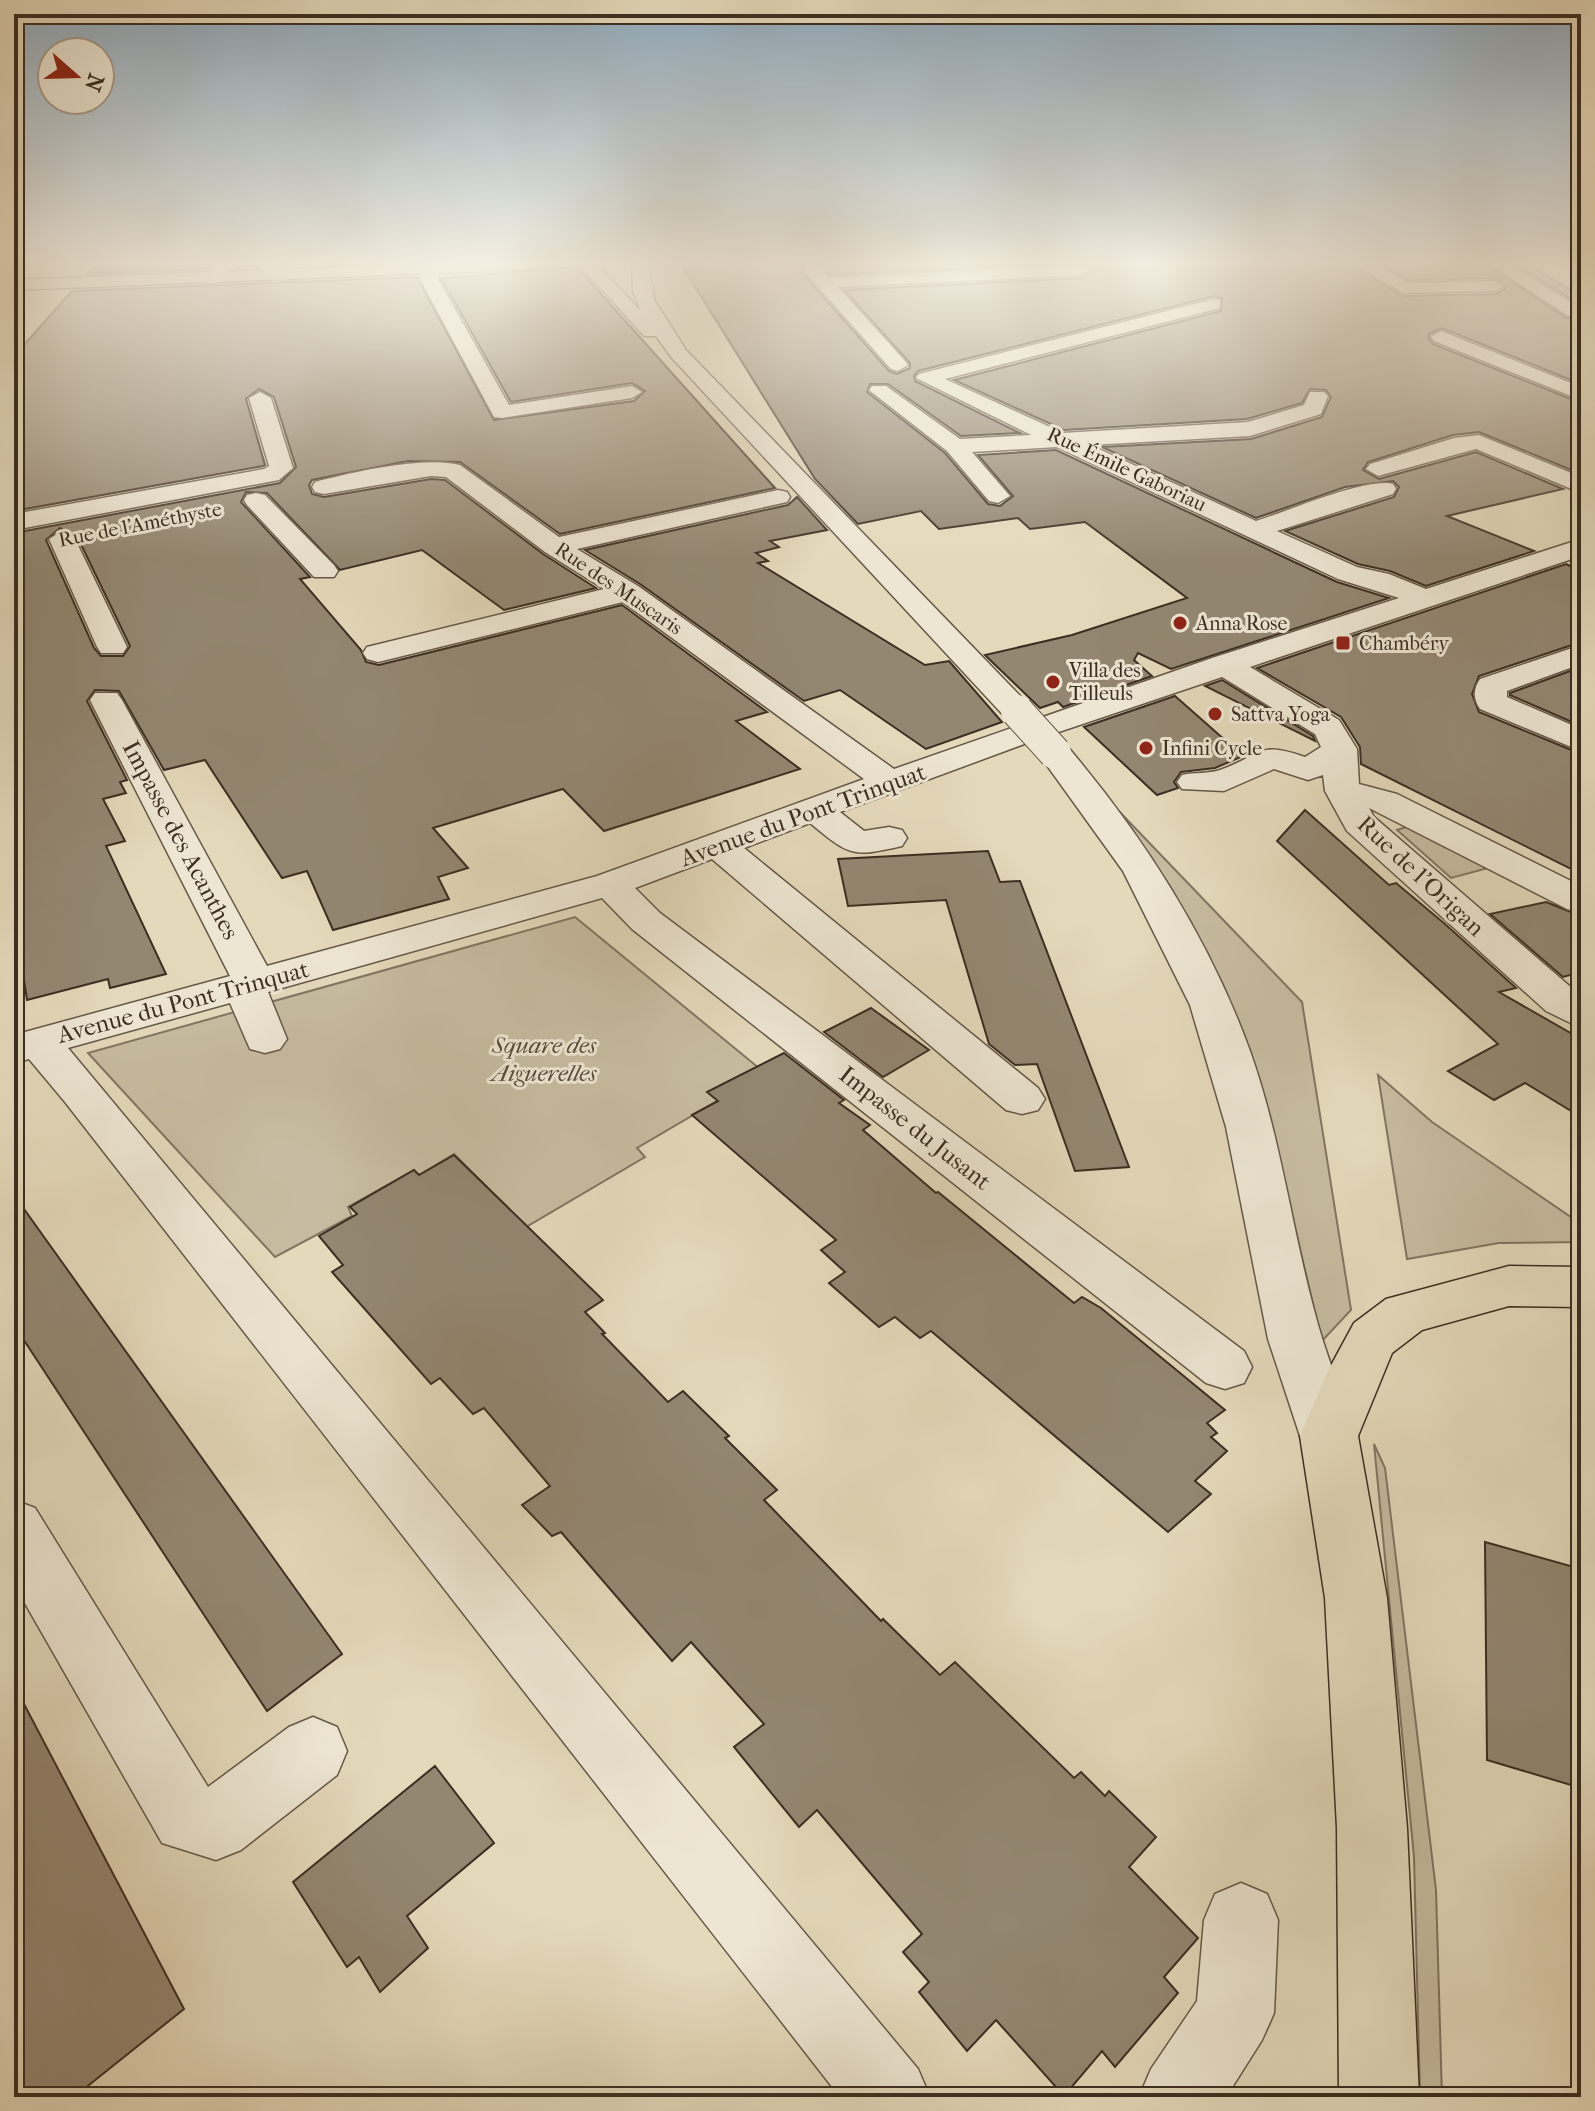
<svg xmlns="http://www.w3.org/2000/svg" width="1595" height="2111" font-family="'IM FELL French Canon',serif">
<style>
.green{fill:#c7bca1;stroke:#827562;stroke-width:2}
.building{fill:#938772;stroke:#3c2e22;stroke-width:2;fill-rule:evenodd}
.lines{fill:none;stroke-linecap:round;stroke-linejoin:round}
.minor-tunnel{stroke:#c2b79c;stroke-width:19;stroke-dasharray:19 9;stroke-linecap:butt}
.minor-casing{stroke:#665948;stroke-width:3}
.major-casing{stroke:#3c2e22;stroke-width:3}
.minor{fill:#ede6d3;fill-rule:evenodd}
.major{fill:#e4d9bb;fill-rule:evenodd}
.minor-bridge-casing{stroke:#665948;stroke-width:34;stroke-linecap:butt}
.minor-bridge{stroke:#ede6d3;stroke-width:32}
.poi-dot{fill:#8f2418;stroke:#ede6d3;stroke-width:3}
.labels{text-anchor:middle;stroke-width:6;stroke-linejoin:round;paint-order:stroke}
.far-street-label{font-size:20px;fill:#3c2e22;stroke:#ede6d3}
.far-poi-label{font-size:20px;fill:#3c2e22;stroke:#ede6d3;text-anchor:start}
.street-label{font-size:24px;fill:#3c2e22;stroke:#ede6d3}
.park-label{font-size:24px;font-style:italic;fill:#584a3b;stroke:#ede6d3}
</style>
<rect width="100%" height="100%" fill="#e4d9bb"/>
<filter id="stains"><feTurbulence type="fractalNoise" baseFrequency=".0025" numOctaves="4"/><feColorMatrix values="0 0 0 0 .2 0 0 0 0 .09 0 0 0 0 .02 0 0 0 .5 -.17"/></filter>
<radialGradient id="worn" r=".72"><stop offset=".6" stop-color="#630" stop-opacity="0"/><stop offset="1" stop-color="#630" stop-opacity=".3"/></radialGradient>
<g class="green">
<path d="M1113,805L1302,1002L1351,1310L1322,1341L1268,1117Z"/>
<path d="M1412,825L1492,867L1451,878L1397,830Z"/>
<path d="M575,917L765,1073L637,1148L645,1157L514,1234L488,1188L454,1154L419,1175L414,1170L348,1207L352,1216L275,1257L88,1053Z"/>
<path d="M1378,1075L1432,1122L1581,1224V1242L1499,1243L1407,1259Z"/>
<path d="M1374,1444L1385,1468L1436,1890L1442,2097H1420L1414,1857Z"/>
</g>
<g class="building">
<path d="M97,264H210L206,269L87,274Z"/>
<path d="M712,264H802L803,274L889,371L897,374L910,368V363L844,290L1082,278L1093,271L1086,264H1350L1403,296L1496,294L1507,287L1496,278L1408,280L1382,264H1486L1566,318H1581V384L1442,328L1429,334V339L1433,344L1581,403V474L1479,432L1453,435L1368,462L1363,470L1379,479L1476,452L1563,489L1447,516L1534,551L1426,586L1390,571L1358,564L1285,531L1394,497L1399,487L1393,481L1345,487L1256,518L1102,447L1251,439L1322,417L1331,397L1326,390L1310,389L1302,403L1247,419L1064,430L954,380L1221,311L1222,298L1214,296L918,371L914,376L915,381L1020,433L961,436L888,384H870L867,392L945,453L988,504L1000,506L1013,496L978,455L1056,450L1337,582L1389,598L1171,669L1138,653L1134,660L1152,676L1063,707L1058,702L1040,708L985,655L1072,635L1187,598L1085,522L1030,529L1018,518L939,529L921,511L858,524L815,479L684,269L715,267Z"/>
<path d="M821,264H1045L830,275Z"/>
<path d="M1514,264H1527L1581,296V305Z"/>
<path d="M577,267L775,488L560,534L460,462L408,461L312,480L309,485L312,494L324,497L431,479L445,480L543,554L596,588L504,610L422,550L340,570L267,493L246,492L241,502L310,577L300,579L361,650L366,662L379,665L622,605L767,712L736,721L800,769L604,831L563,789L433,828L468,868L438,877L449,899L333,930L307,871L282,878L205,760L164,770L119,691L95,690L87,701L127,780L120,782L126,793L103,799L125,841L106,846L166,974L110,988L108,979L27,1000L14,915V533L280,483L296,467L274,397L259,389L246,399L265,465L263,466L14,511V356L72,291L417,277L494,420L634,401L645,391L632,383L511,402L441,278ZM60,528L78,538L130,646L123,656H101L94,648L46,540Z"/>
<path d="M797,497L827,530L770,541L779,547L756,553L768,561L758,563L925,665L949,661L1002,722L926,749L840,690L804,701L640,584L585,550L788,505Z"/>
<path d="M1566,564L1581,571V642L1479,676L1472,694L1479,712L1581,754V874L1361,764L1360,747L1341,717L1257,668Z"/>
<path d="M1581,667V726L1510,695V693Z"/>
<path d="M1222,680L1313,736L1315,741L1205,686Z"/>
<path d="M1175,696L1243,756L1215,768L1181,772L1174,782L1178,788L1157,795L1084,727Z"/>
<path d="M1305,810L1389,885L1396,883L1445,924L1516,988L1499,992L1581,1039V1117L1525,1083L1494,1100L1448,1071L1498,1044L1277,841Z"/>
<path d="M988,851L1000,882L1020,881L1129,1167L1075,1171L1037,1064L1015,1065L989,1044L946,900L848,906L838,859Z"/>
<path d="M1546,902L1581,916V972L1563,977L1490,914Z"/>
<path d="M871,1008L929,1050L883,1077L824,1032Z"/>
<path d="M784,1053L844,1100L839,1103L870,1125L863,1130L936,1193L938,1192L1074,1303L1082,1297L1101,1308L1225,1410L1207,1423L1217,1433L1211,1437L1227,1451L1195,1481L1211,1494L1168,1532L931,1331L920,1338L895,1317L879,1327L829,1283L845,1272L821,1250L836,1240L692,1115L718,1101L707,1092Z"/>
<path d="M454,1155L603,1300L585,1312L605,1333L602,1334L668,1402L683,1391L729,1436L725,1438L777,1490L764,1500L881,1621L883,1619L940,1675L955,1662L1074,1778L1081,1772L1105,1796L1109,1791L1156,1837L1129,1867L1198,1938L1164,1977L1178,1993L1115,2067L1102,2051L1064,2096L996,2020L967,2051L919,1992L929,1982L903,1952L922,1934L817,1810L799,1827L734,1747L764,1724L691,1642L672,1661L561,1532L552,1536L522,1505L550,1486L484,1408L473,1414L440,1378L431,1384L332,1272L343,1265L319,1236L357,1214L350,1207L414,1170L419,1175Z"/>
<path d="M14,1195L342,1654L267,1711L14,1325Z"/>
<path d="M1485,1542L1581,1569V1788L1487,1760Z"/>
<path d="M14,1685L184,2009L74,2097H14Z"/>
<path d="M435,1766L494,1843L407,1916L428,1948L380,1992L359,1957L347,1967L293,1882Z"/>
</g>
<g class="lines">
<path class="minor-tunnel" d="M236,266L263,265"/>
<g class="minor-casing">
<g id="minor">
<path d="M214,264H243L244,266L225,272L217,283H205L202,279Z"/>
<path d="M297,264L293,276L285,281L277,276L279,271L263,270L255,265Z"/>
<path d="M430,264L438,269V279L509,405L632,386L642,392L632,398L502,418L494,417L420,279L422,269Z"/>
<path d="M579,264H596L640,310L633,290L632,264H648L655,301L686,350L1028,704L1033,711L1028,718L1017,721L1006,718L672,358L656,336H644Z"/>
<path d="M805,264H817L829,278L1082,265L1090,270L1082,275L838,287L905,361L908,365L898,371L891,369L805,272Z"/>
<path d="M1353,264H1376L1407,283L1495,281L1504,286L1495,291L1403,293Z"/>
<path d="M1489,264H1508L1580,308L1581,315L1568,316Z"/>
<path d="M1214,299L1220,300V308L945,379L1063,433L1248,422L1304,405L1310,392H1324L1328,396L1321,414L1250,436L1090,445L1256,521C1286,512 1366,477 1393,484L1396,489L1393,494L1277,531L1357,567L1389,574L1426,589L1581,539V556L1250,667L1339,720L1357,749L1359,784L1397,794L1581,886V913L1567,909L1369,808L1374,817L1581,996V1028L1546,1011L1347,831L1325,791L1323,775L1308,780L1274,769L1224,791L1182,789L1177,782L1182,775C1194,772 1209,774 1220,770C1262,755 1257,740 1305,757L1321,747L1315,734L1222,677L1038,739L840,812L864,831L889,827L902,830L907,838L902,846C851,858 849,855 810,823L744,848L1038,1088L1045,1099L1038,1110L1022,1114L1006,1110L712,859L635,888L660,913L1244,1351L1252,1367L1244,1383L1225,1389L1206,1383L632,929L602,898L268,992L287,1039L280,1049L265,1053L250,1049L230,1003L68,1048L918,2069L930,2097H840L65,1102L29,1059L14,1063V1035L230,976L90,700L95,693H117L122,700L267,966L597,876L864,779L623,602L378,662L367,659L363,653L367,647L604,589L545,552L446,477L431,476L324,494L315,492L312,487L315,482C354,472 423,456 460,465L559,537L778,490L787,492L790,497L787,502L577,549L638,586L894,769L1212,658L1399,598L1338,579L1057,447L972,452L1010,496L998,503L989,501L947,451L869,390L872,386H886L960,439L1031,435L916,378L919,374Z"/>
<path d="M1441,331L1581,387V400L1434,341L1431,337Z"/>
<path d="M260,392L271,398L293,468L279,480L14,530V514L264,469L269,466L249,398Z"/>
<path d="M1479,435L1581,477V493L1476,449L1378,476L1366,469L1370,464L1454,438Z"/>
<path d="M256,493L265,495L334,565L338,571L334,577H314L247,505L244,500L247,495Z"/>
<path d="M62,531L75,539L127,647L123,653H101L97,647L49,539Z"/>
<path d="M1581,645V664L1507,691V697L1581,729V751L1480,709C1473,699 1473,689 1480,679Z"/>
<path d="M1055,743L1067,746C1144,837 1209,938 1250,1051C1280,1135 1291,1224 1314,1310C1325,1353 1342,1394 1358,1436L1349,1453L1329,1460L1309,1453L1300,1436L1268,1339L1226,1127L1190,1005L1123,871L1038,753L1043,746Z"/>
<path d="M14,1500L35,1508L208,1787L289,1727L313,1717L337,1727L347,1751L337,1775L241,1850L216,1860L162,1843L14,1584Z"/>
<path d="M1241,1883L1267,1894L1278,1920L1274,2013L1262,2040L1226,2097H1139L1151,2069L1197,2001L1204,1920L1215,1894Z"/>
</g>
</g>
<g class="major-casing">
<g id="major">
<path d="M415,264H544L536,269L14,290V280Z"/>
<path d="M1509,1266L1581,1267V1307L1509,1306L1422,1330L1392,1353L1358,1436L1387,1598L1407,1828L1419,2097H1339L1337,1828L1325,1598L1300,1436L1328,1371L1354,1323L1386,1299Z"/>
</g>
</g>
<use href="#minor" class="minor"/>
<use href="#major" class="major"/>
<g class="minor-bridge-casing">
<path id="minor-bridge" d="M1017,711L1055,753"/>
</g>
<use href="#minor-bridge" class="minor-bridge"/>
</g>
<linearGradient id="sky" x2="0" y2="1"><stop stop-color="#8facc1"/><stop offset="0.47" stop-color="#f3eee0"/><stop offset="1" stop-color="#f3eee0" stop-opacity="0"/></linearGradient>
<rect width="1595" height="559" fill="url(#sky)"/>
<g class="poi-dot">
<circle cx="1180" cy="623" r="8"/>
<rect x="1335" y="635" width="16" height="16" rx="4"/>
<circle cx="1053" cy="682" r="8"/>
<circle cx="1215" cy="714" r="8"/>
<circle cx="1146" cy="748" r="8"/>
</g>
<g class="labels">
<g class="far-street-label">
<text transform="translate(1127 469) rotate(25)" y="7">Rue Émile Gaboriau</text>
<text transform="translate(140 524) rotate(-11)" y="7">Rue de l'Améthyste</text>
<text transform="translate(619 588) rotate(34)" y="7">Rue des Muscaris</text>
</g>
<g class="far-poi-label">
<text x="1196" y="630">Anna Rose</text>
<text x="1359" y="650">Chambéry</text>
<text x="1069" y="677">Villa des<tspan x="1069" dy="23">Tilleuls</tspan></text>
<text x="1231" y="721">Sattva Yoga</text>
<text x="1162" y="755">Infini Cycle</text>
</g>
<g class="street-label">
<text transform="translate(803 815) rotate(-20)" y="8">Avenue du Pont Trinquat</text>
<text transform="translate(181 840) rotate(62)" y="8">Impasse des Acanthes</text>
<text transform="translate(1421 876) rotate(43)" y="8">Rue de l'Origan</text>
<text transform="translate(183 1002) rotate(-15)" y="8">Avenue du Pont Trinquat</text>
<text transform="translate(915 1128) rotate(38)" y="8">Impasse du Jusant</text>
</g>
<g class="park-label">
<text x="544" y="1053">Square des<tspan x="544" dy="28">Aiguerelles</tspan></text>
</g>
</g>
<rect width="1595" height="2111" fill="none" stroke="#e4d9bb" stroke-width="48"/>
<rect x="16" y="16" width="1563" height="2079" fill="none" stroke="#3c2e22" stroke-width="4"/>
<rect x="24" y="24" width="1547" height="2063" fill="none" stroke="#3c2e22" stroke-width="2"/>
<g transform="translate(76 76) rotate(110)"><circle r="38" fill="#ede6d3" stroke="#a69c8c" stroke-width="2"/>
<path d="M0-6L14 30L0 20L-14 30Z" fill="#8f2418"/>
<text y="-12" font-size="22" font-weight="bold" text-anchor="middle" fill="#3c2e22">N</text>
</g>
<rect width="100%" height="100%" filter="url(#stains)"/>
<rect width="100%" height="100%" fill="url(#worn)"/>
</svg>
